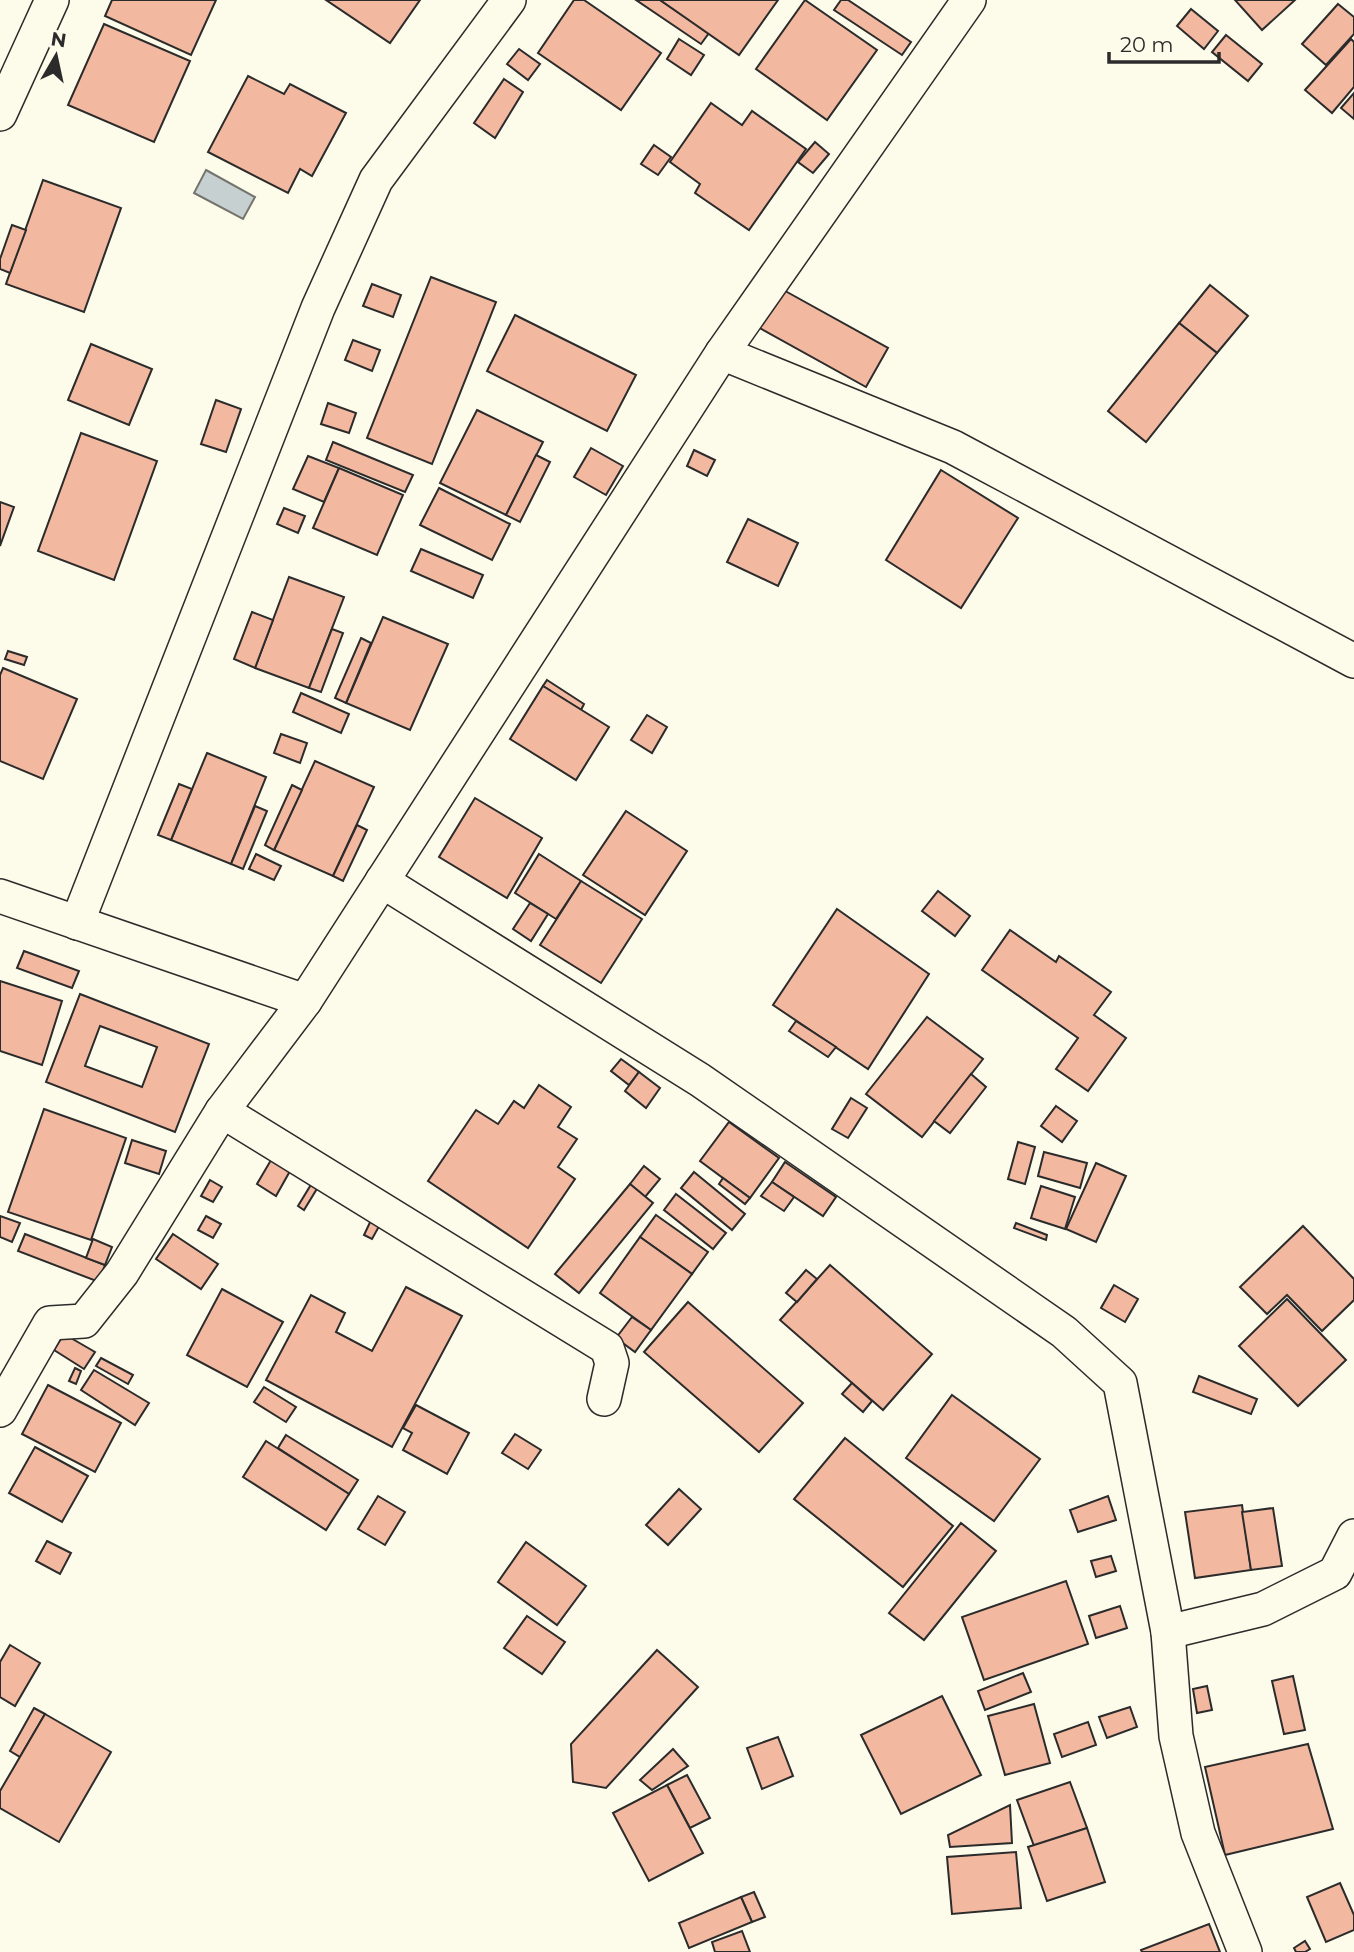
<svg xmlns="http://www.w3.org/2000/svg" width="1354" height="1952" font-family="Montserrat,sans-serif">
<style>
.water{fill:#c7d0d0;stroke:#74746e;stroke-width:2}
.building{fill:#f2b8a0;stroke:#2b2b2b;stroke-width:2;fill-rule:evenodd}
.lines{fill:none;stroke-linecap:round;stroke-linejoin:round}
.street-casing{stroke:#2b2b2b;stroke-width:36}
.street{stroke:#fdfbea;stroke-width:33}
</style>
<rect width="100%" height="100%" fill="#fdfbea"/>
<path class="water" d="M206,170L255,197L243,219L194,193Z"/>
<g class="building">
<path d="M112,0H216L191,55L105,16Z"/>
<path d="M326,0H420L390,43Z"/>
<path d="M574,0H584L661,53L621,110L538,53Z"/>
<path d="M636,0H660L709,33L701,44Z"/>
<path d="M660,0H778L739,55Z"/>
<path d="M805,0L877,50L827,120L756,69Z"/>
<path d="M841,0H848L911,42L902,55L834,10Z"/>
<path d="M1235,0H1295L1262,30Z"/>
<path d="M1338,4L1354,17V34L1326,65L1302,44Z"/>
<path d="M1191,9L1218,31L1204,49L1177,26Z"/>
<path d="M104,24L190,61L154,142L68,105Z"/>
<path d="M1226,35L1262,64L1248,81L1212,52Z"/>
<path d="M679,39L704,55L691,75L667,59Z"/>
<path d="M1351,39L1354,42V87L1332,113L1305,90Z"/>
<path d="M519,49L540,64L528,80L507,64Z"/>
<path d="M248,76L284,94L290,84L346,113L312,176L300,169L288,193L208,152Z"/>
<path d="M504,79L523,92L495,138L474,123Z"/>
<path d="M1354,93V119L1341,108Z"/>
<path d="M711,103L742,125L752,111L806,149L749,230L695,193L700,184L670,162Z"/>
<path d="M815,142L829,154L813,173L798,162Z"/>
<path d="M654,145L671,157L658,175L641,164Z"/>
<path d="M43,180L121,208L84,312L6,284Z"/>
<path d="M12,225L26,230L10,273L0,269V259Z"/>
<path d="M431,277L496,302L432,464L367,438Z"/>
<path d="M372,284L401,295L393,317L363,306Z"/>
<path d="M1210,285L1248,316L1217,353L1179,323Z"/>
<path d="M778,287L888,348L866,387L756,326Z"/>
<path d="M515,315L636,375L607,431L487,371Z"/>
<path d="M1179,323L1217,353L1146,442L1108,411Z"/>
<path d="M353,340L380,350L372,371L345,360Z"/>
<path d="M91,344L152,369L129,425L68,400Z"/>
<path d="M216,400L241,409L226,452L201,444Z"/>
<path d="M328,403L356,413L349,433L321,424Z"/>
<path d="M477,410L543,442L506,515L440,483Z"/>
<path d="M81,433L157,461L114,580L38,551Z"/>
<path d="M333,442L413,475L405,492L326,460Z"/>
<path d="M591,448L623,466L606,495L574,477Z"/>
<path d="M694,450L715,460L707,476L687,466Z"/>
<path d="M536,455L550,462L520,522L506,515Z"/>
<path d="M308,456L339,468L324,502L293,489Z"/>
<path d="M339,468L403,495L377,555L313,528Z"/>
<path d="M941,470L1018,518L961,608L886,560Z"/>
<path d="M439,488L510,524L492,560L420,525Z"/>
<path d="M0,502L14,507L0,546Z"/>
<path d="M284,508L305,516L298,533L277,524Z"/>
<path d="M748,519L798,543L778,586L727,562Z"/>
<path d="M421,549L483,575L473,598L411,571Z"/>
<path d="M289,577L344,597L309,688L255,668Z"/>
<path d="M252,612L273,620L255,668L234,659Z"/>
<path d="M383,617L448,644L410,730L346,703Z"/>
<path d="M332,629L343,633L321,692L309,688Z"/>
<path d="M361,638L371,643L346,703L335,698Z"/>
<path d="M8,651L27,657L24,665L5,659Z"/>
<path d="M3,668L77,699L43,779L0,761V675Z"/>
<path d="M547,680L584,704L581,710L543,686Z"/>
<path d="M543,686L609,727L576,780L510,739Z"/>
<path d="M301,693L349,714L341,733L293,712Z"/>
<path d="M647,715L667,727L652,753L631,740Z"/>
<path d="M281,734L307,743L300,763L274,753Z"/>
<path d="M207,753L266,777L231,864L171,840Z"/>
<path d="M315,761L374,787L333,876L274,850Z"/>
<path d="M179,784L192,789L171,840L158,835Z"/>
<path d="M292,785L302,790L274,850L265,845Z"/>
<path d="M475,798L542,838L507,898L439,857Z"/>
<path d="M255,806L267,811L243,869L231,864Z"/>
<path d="M626,811L687,851L645,915L583,875Z"/>
<path d="M357,825L367,830L343,881L333,876Z"/>
<path d="M256,854L281,866L274,880L249,869Z"/>
<path d="M539,854L581,881L556,919L515,893Z"/>
<path d="M581,881L642,919L601,983L540,945Z"/>
<path d="M938,891L970,916L955,936L922,911Z"/>
<path d="M530,903L548,914L531,941L513,929Z"/>
<path d="M837,909L929,974L868,1069L773,1005Z"/>
<path d="M1010,930L1056,962L1059,956L1111,992L1094,1015L1126,1038L1088,1091L1056,1069L1078,1038L982,970Z"/>
<path d="M24,951L79,971L72,988L17,968Z"/>
<path d="M0,981L62,1001L42,1065L0,1051Z"/>
<path d="M80,994L209,1044L175,1132L46,1082ZM100,1026L157,1047L142,1087L85,1066Z"/>
<path d="M927,1017L983,1059L922,1137L866,1094Z"/>
<path d="M796,1021L836,1047L828,1057L789,1031Z"/>
<path d="M621,1059L639,1072L629,1085L611,1071Z"/>
<path d="M639,1072L660,1088L646,1108L625,1091Z"/>
<path d="M971,1074L986,1087L950,1133L934,1121Z"/>
<path d="M539,1085L571,1107L558,1127L577,1139L558,1167L575,1179L528,1248L428,1181L476,1110L498,1124L514,1101L524,1108Z"/>
<path d="M851,1098L867,1108L848,1138L832,1129Z"/>
<path d="M1056,1106L1077,1121L1062,1142L1041,1126Z"/>
<path d="M44,1109L126,1138L91,1240L8,1212Z"/>
<path d="M729,1122L779,1158L750,1198L700,1161Z"/>
<path d="M132,1140L166,1151L159,1174L125,1163Z"/>
<path d="M1018,1142L1035,1147L1025,1184L1008,1179Z"/>
<path d="M1044,1152L1087,1163L1080,1188L1038,1176Z"/>
<path d="M271,1160L290,1171L276,1196L257,1184Z"/>
<path d="M785,1162L836,1197L823,1216L772,1182Z"/>
<path d="M1096,1163L1126,1176L1096,1242L1066,1229Z"/>
<path d="M644,1166L660,1179L645,1197L630,1184Z"/>
<path d="M694,1172L745,1214L732,1230L681,1188Z"/>
<path d="M723,1178L750,1198L745,1204L719,1184Z"/>
<path d="M210,1180L222,1187L213,1202L201,1196Z"/>
<path d="M772,1182L794,1197L784,1211L761,1196Z"/>
<path d="M312,1183L318,1187L304,1210L298,1206Z"/>
<path d="M630,1184L653,1203L579,1293L555,1274Z"/>
<path d="M1041,1186L1075,1197L1065,1229L1031,1218Z"/>
<path d="M676,1194L726,1233L713,1249L664,1210Z"/>
<path d="M656,1215L708,1252L692,1274L640,1237Z"/>
<path d="M0,1216L20,1223L12,1242L0,1237Z"/>
<path d="M206,1216L221,1224L213,1238L198,1230Z"/>
<path d="M373,1216L382,1221L372,1239L364,1235Z"/>
<path d="M1016,1223L1047,1235L1046,1240L1014,1228Z"/>
<path d="M1303,1226L1354,1279V1300L1322,1331L1287,1295L1267,1314L1240,1287Z"/>
<path d="M25,1234L105,1265L99,1282L18,1251Z"/>
<path d="M173,1234L218,1264L201,1289L156,1259Z"/>
<path d="M640,1237L692,1274L651,1330L600,1293Z"/>
<path d="M93,1239L112,1247L105,1265L86,1258Z"/>
<path d="M830,1265L932,1354L883,1410L780,1320Z"/>
<path d="M806,1270L817,1279L797,1302L786,1293Z"/>
<path d="M1114,1285L1138,1299L1125,1322L1101,1308Z"/>
<path d="M406,1287L462,1316L392,1447L266,1380L311,1295L345,1313L336,1332L372,1351Z"/>
<path d="M222,1289L283,1322L247,1387L187,1355Z"/>
<path d="M1287,1299L1346,1360L1298,1406L1239,1346Z"/>
<path d="M688,1302L803,1403L759,1452L644,1352Z"/>
<path d="M632,1317L651,1330L635,1352L616,1338Z"/>
<path d="M64,1334L95,1352L84,1369L54,1350Z"/>
<path d="M101,1358L133,1375L128,1384L96,1366Z"/>
<path d="M75,1368L81,1371L76,1384L69,1381Z"/>
<path d="M94,1370L149,1403L135,1425L81,1390Z"/>
<path d="M1199,1376L1257,1399L1251,1414L1193,1392Z"/>
<path d="M852,1383L872,1401L863,1412L842,1394Z"/>
<path d="M48,1385L121,1423L95,1472L22,1434Z"/>
<path d="M264,1387L296,1407L286,1422L254,1402Z"/>
<path d="M952,1395L1040,1459L994,1521L906,1458Z"/>
<path d="M416,1405L469,1433L447,1474L403,1450L412,1433L403,1428Z"/>
<path d="M515,1434L541,1450L528,1469L502,1453Z"/>
<path d="M286,1435L358,1480L349,1494L278,1448Z"/>
<path d="M845,1438L953,1526L903,1587L794,1499Z"/>
<path d="M266,1441L349,1494L326,1530L243,1477Z"/>
<path d="M35,1447L88,1476L62,1522L9,1493Z"/>
<path d="M679,1489L701,1509L668,1545L646,1525Z"/>
<path d="M378,1496L405,1512L385,1545L358,1529Z"/>
<path d="M1108,1496L1116,1520L1078,1532L1070,1510Z"/>
<path d="M1242,1505L1251,1570L1195,1578L1185,1512Z"/>
<path d="M1273,1508L1282,1566L1251,1570L1242,1512Z"/>
<path d="M961,1523L996,1551L924,1640L889,1613Z"/>
<path d="M47,1541L71,1553L60,1574L36,1561Z"/>
<path d="M526,1542L586,1586L557,1625L498,1582Z"/>
<path d="M1111,1556L1116,1571L1096,1577L1091,1561Z"/>
<path d="M1066,1581L1088,1644L984,1680L962,1617Z"/>
<path d="M1120,1606L1127,1628L1096,1638L1089,1616Z"/>
<path d="M527,1616L565,1642L542,1674L504,1648Z"/>
<path d="M10,1645L40,1663L15,1706L0,1697V1662Z"/>
<path d="M657,1650L698,1687L606,1788L573,1782L571,1744Z"/>
<path d="M1023,1673L1031,1692L985,1710L978,1691Z"/>
<path d="M1293,1676L1305,1730L1284,1734L1272,1681Z"/>
<path d="M1207,1686L1212,1710L1197,1713L1193,1689Z"/>
<path d="M942,1696L981,1775L901,1814L861,1735Z"/>
<path d="M1034,1704L1050,1763L1005,1775L988,1716Z"/>
<path d="M1130,1707L1137,1727L1107,1738L1099,1717Z"/>
<path d="M34,1708L45,1714L20,1757L10,1751Z"/>
<path d="M45,1714L111,1752L59,1842L0,1808V1791Z"/>
<path d="M1088,1722L1096,1745L1062,1757L1054,1734Z"/>
<path d="M778,1737L793,1776L762,1789L747,1748Z"/>
<path d="M1308,1744L1333,1829L1225,1855L1205,1767Z"/>
<path d="M673,1749L688,1766L652,1790L640,1780Z"/>
<path d="M687,1775L710,1818L690,1828L667,1785Z"/>
<path d="M1070,1782L1087,1828L1034,1846L1017,1800Z"/>
<path d="M667,1785L703,1853L649,1881L613,1813Z"/>
<path d="M1010,1805L1012,1843L950,1847L948,1835Z"/>
<path d="M1087,1828L1105,1882L1047,1901L1028,1847Z"/>
<path d="M1016,1852L1021,1908L952,1914L947,1857Z"/>
<path d="M1340,1883L1354,1915V1930L1326,1942L1307,1897Z"/>
<path d="M754,1892L765,1917L752,1922L741,1897Z"/>
<path d="M741,1897L752,1922L689,1948L679,1923Z"/>
<path d="M1209,1924L1220,1952H1142L1141,1950Z"/>
<path d="M742,1931L750,1952H715L712,1942Z"/>
<path d="M1305,1941L1310,1949L1305,1952H1296L1294,1948Z"/>
</g>
<g class="lines">
<g class="street-casing">
<g id="street">
<path d="M0,114L52,0"/>
<path d="M722,353L953,447L1354,661"/>
<path d="M382,881L700,1080L1064,1332L1120,1383L1168,1632L1176,1736L1198,1833L1245,1952"/>
<path d="M0,896L305,1001"/>
<path d="M77,923L318,308L376,180L509,0"/>
<path d="M222,1111L607,1348L612,1363L604,1399"/>
<path d="M0,1410L50,1323L84,1321L122,1273L222,1111L305,1001L722,353L969,0"/>
<path d="M1168,1632L1263,1609L1335,1573L1354,1536"/>
</g>
</g>
<use href="#street" class="street"/>
</g>
<g transform="translate(56 56) rotate(9)" stroke="#fdfbea" stroke-width="5" paint-order="stroke">
<path d="M0-5L12 26L0 18L-12 26Z" fill="#2b2b2b"/>
<text y="-10" font-size="19" font-weight="bold" text-anchor="middle" fill="#2b2b2b">N</text>
</g>
<path d="M1109 52v10h110v-10" fill="none" stroke="#2b2b2b" stroke-width="3.5"/>
<text x="1120" y="52" font-size="21" fill="#2b2b2b" stroke="#fdfbea" stroke-width="5" paint-order="stroke">20 m</text>
</svg>
